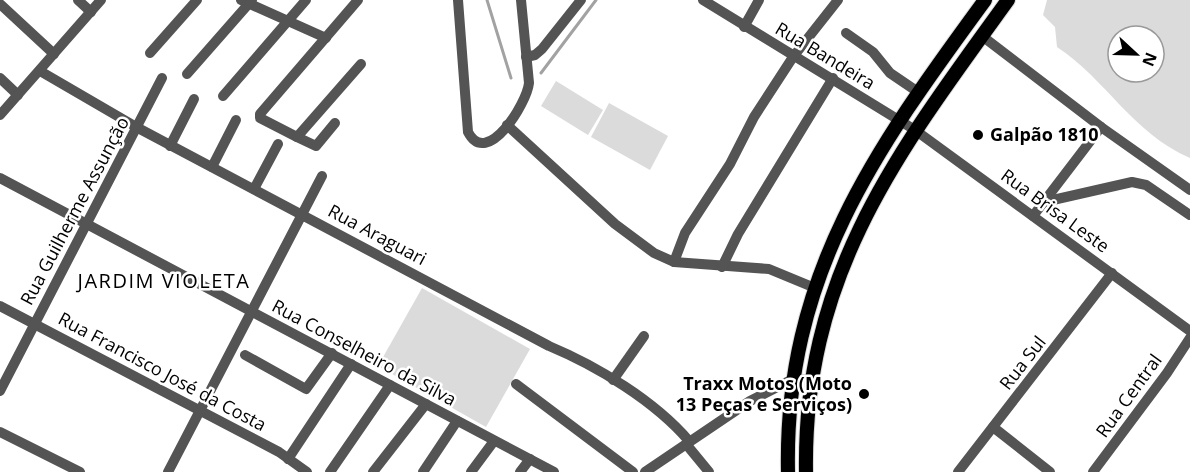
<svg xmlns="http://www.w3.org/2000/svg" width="1190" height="472" font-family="'Open Sans',sans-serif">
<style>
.green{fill:#dbdbdb;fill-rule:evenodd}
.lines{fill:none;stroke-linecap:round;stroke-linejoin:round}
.stream{stroke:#a2a2a2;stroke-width:3}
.major-casing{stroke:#dbdbdb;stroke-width:16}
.minor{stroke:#545454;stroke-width:10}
.major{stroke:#000;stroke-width:14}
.poi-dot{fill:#000;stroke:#fff;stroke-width:2}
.labels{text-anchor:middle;stroke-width:5;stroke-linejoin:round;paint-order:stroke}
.street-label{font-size:18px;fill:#000;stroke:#fff}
.poi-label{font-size:18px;font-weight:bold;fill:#000;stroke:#fff;text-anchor:start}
.neighbourhood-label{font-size:20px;letter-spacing:1.5px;fill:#000;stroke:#fff}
</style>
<rect width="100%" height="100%" fill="#fff"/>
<g class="green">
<path d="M1047,0H1190V158C1132,133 1106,79 1057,47L1055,27L1043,15ZM1118,36H1154V72H1118Z"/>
<path d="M556,81L603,110L588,135L541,106Z"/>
<path d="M609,103L668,136L650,170L591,137Z"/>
<path d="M422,288L530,349L486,427L378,366Z"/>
</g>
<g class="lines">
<g class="stream">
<path d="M487,0L511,78"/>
<path d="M541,73L596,0"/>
</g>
<g class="major-casing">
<g id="major">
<path d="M788,472C784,276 875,150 985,0"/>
<path d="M806,472C803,274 898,152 1008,0"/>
</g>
</g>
<g class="minor">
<path d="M78,0L91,12"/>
<path d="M241,0L326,38"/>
<path d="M358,0L260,114V118L297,137L361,64"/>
<path d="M458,0L468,132C487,169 527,103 529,83L521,0"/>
<path d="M703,0L915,130L1190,331"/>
<path d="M0,4L54,54"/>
<path d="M744,27L759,0"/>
<path d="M846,33L873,52L890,73L918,92"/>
<path d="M982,36L1101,127L1190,190"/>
<path d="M150,53L197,0"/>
<path d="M526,57L535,55L542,49L581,0"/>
<path d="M40,71L138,128L549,346C597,366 655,401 689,441"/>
<path d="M187,74L252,0"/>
<path d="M0,78L18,95"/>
<path d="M223,96L306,0"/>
<path d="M0,115L101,0"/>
<path d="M507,125L615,224L654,253L674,262L769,269L815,288"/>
<path d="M297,137L316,146L335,123"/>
<path d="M170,146L194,99"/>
<path d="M212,167L236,120"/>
<path d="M0,178L554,472"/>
<path d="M254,189L278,144"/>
<path d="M1044,202L1132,182L1146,185L1190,215"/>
<path d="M1033,216L1101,127"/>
<path d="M674,262L685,233L730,164L754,117L793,57L838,0"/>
<path d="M722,267L738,234L833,78"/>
<path d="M0,306L279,452L307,472"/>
<path d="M245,355L306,389L332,353"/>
<path d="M613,380L644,336"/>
<path d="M516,384L633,472"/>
<path d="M0,391L162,78"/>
<path d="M993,427L1050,472"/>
<path d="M0,432L80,472"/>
<path d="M686,444L709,472"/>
<path d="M288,459L351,364"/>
<path d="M168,472L322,176"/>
<path d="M330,472L390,385"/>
<path d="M373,472L426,404"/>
<path d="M423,472L457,421"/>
<path d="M471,472L494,441"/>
<path d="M520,472L530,459"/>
<path d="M645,472L750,401L793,379L812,380"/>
<path d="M958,472L1112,273"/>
<path d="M1093,472L1167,373L1190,338"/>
</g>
<use href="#major" class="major"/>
</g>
<g class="poi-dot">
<circle cx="978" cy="135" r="6"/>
<circle cx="864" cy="394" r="6"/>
</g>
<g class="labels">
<g class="street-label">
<text transform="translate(825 56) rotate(31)" y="6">Rua Bandeira</text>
<text transform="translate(75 211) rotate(-62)" y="6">Rua Guilherme Assunção</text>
<text transform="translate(1055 211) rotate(36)" y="6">Rua Brisa Leste</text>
<text transform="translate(377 235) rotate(28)" y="6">Rua Araguari</text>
<text transform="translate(364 353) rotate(28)" y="6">Rua Conselheiro da Silva</text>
<text transform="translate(1023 363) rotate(-52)" y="6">Rua Sul</text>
<text transform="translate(162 372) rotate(28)" y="6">Rua Francisco José da Costa</text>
<text transform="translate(1129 396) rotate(-54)" y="6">Rua Central</text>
</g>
<g class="poi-label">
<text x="990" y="141">Galpão 1810</text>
<text x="852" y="390" text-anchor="end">Traxx Motos (Moto<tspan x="852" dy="21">13 Peças e Serviços)</tspan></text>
</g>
<g class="neighbourhood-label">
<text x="164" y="288">JARDIM VIOLETA</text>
</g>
</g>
<g transform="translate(1136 54) rotate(112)"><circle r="28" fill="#ffffff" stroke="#999999" stroke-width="1.5"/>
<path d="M0-4.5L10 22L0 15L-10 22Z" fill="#000000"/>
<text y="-9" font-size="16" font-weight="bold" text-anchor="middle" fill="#000000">N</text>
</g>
</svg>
